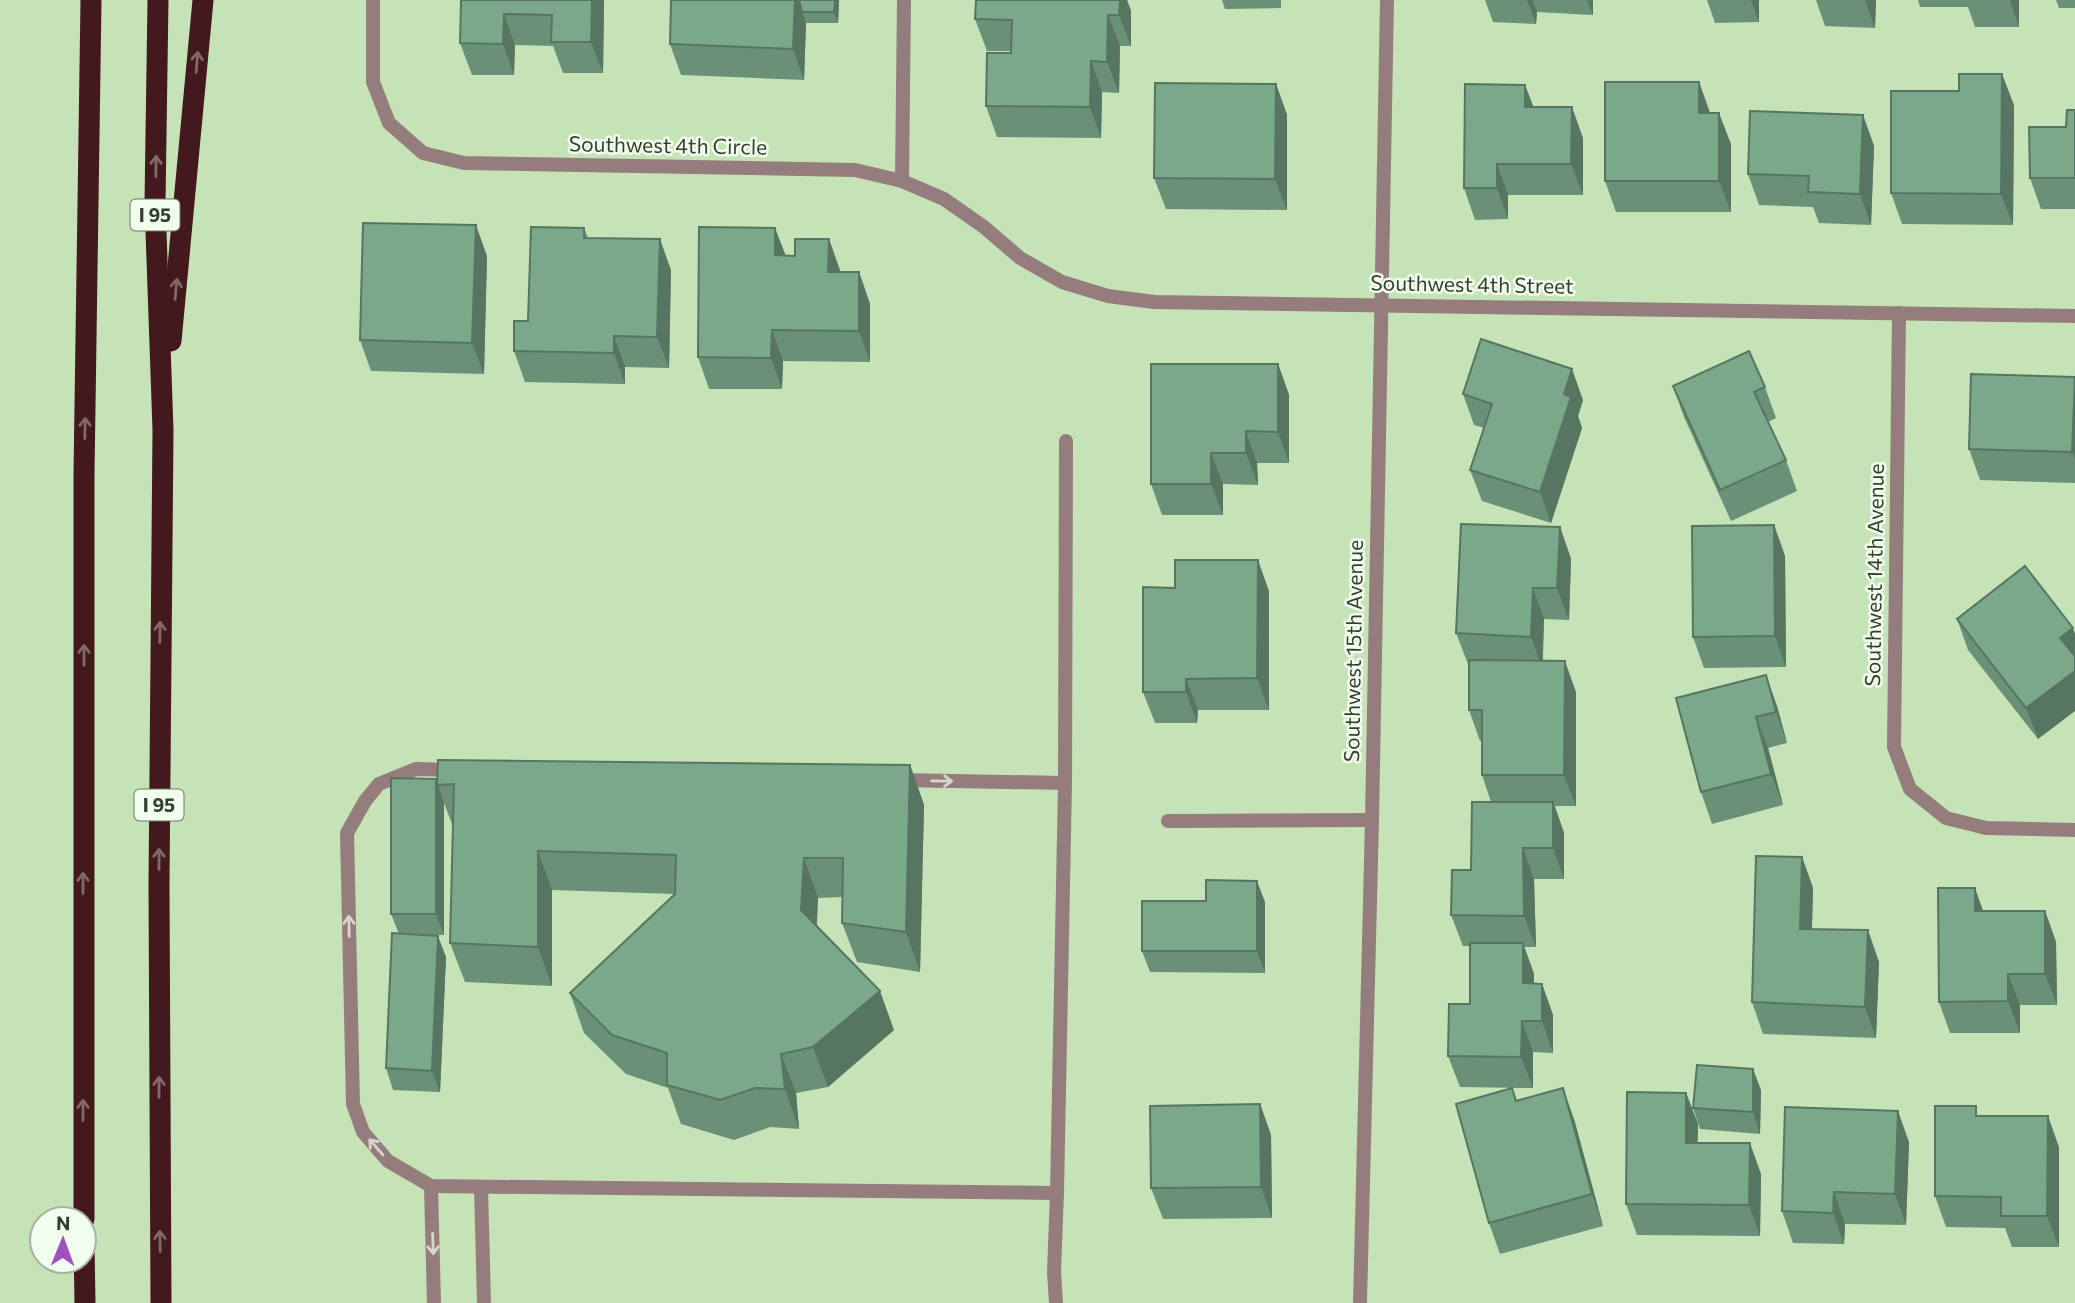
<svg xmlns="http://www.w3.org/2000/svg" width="2075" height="1303" font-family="Commissioner,sans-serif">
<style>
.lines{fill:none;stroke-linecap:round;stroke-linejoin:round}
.service{stroke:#957d7e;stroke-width:14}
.minor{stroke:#957d7e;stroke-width:14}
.motorway{stroke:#43191e;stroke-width:21}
.wall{fill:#6a9077}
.shaded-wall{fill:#567661}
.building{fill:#7ba88a;stroke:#567661;stroke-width:2}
.oneway{stroke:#806966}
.oneway2{stroke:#d6d7cc}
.labels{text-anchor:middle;stroke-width:5;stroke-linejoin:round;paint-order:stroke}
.shield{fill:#f2feed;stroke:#6d7867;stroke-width:2}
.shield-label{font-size:19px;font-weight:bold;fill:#343f2e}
.street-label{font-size:21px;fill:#343f2e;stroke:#f2feed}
</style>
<rect width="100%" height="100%" fill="#c6e3b8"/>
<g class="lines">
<g class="service">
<path d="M455,770L416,769L379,784L365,801L347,833L353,1104L363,1132L388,1161L431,1186L1057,1193L1054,1272L1056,1303"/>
<path d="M899,780L1065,783"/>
<path d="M431,1186L434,1303"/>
<path d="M481,1187L484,1303"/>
<path d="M1057,1193L1065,783L1066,441"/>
</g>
<g class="minor">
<path d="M373,0V82L389,123L423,153L464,163L855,170L902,181L904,0"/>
<path d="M902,181L944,199L984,227L1020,258L1062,282L1108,296L1154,302L2075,316"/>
<path d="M1899,313L1894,747L1910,789L1946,818L1986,828L2075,830"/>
<path d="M1168,821L1372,820"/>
<path d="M1360,1303L1372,820L1387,0"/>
</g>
<g class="motorway">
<path d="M158,0L155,203L163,430L159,885L161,1303"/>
<path d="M171,341L203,0"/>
<path d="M84,1219V474L91,0"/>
<path d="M84,1244L85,1303"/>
</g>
</g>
<g class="wall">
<path d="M461,0H604L603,73H563L553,46L515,45L514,75H472L460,43Z"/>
<path d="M671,0H798L799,2L839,0L838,23H806L804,80L681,75L670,44Z"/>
<path d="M976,0H1127L1131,11V46H1120L1119,93L1102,92L1101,138L997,137L986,106L1011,51H987L975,19Z"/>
<path d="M1222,0H1281V8L1225,9Z"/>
<path d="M1485,0H1593V15L1537,12L1536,24L1493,22Z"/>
<path d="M1707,0H1759V22L1715,23Z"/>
<path d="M1816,0H1876L1875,28L1825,26Z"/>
<path d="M1918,0H2019V27H1975L1968,7H1920Z"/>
<path d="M2056,0H2075V8H2059Z"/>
<path d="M1699,82L1710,113L1731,144V212H1616L1605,181Z"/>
<path d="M1276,84L1287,115V210L1166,209L1154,178Z"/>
<path d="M1525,85L1533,107L1583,138V195H1508V219L1475,220L1464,188Z"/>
<path d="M2014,105L2013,225L1902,224L1891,193Z"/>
<path d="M2075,110V209H2041L2030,178L2066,127Z"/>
<path d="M1863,115L1874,146L1871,225L1819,223L1813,207L1759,205L1748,174Z"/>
<path d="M584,228L588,238L671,270L669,368L625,367V384L525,382L514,351L528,321Z"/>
<path d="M775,228L785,255L795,256L829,239L840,272H859L870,304V362L783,361L782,389H709L698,357Z"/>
<path d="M487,256L484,374L371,371L360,340Z"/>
<path d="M1278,364L1289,395V463H1257L1258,485L1223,484V515H1162L1151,484Z"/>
<path d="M2075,377V483L1980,480L1969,449Z"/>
<path d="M1673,386L1765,387L1776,418L1768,422L1786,460L1797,491L1731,521L1684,417Z"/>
<path d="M1463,394L1583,400L1578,416L1582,428L1551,523L1482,501L1470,470L1484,428L1474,425Z"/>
<path d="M1774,525L1785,556L1786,667L1704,668L1693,637Z"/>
<path d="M1560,527L1571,559L1569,620L1544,619L1543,660L1576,692V806H1555L1564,833V879H1534L1536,947H1524L1534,974V984H1542L1553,1015V1053L1533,1052V1088L1460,1087L1448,1056L1470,1004V946H1463L1451,915L1471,870L1491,802L1482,775V741H1480L1469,710V664H1468L1456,633Z"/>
<path d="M1269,591V710H1198L1197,723H1155L1143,692Z"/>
<path d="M1957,619L2075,634L2038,739L1968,650Z"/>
<path d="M1676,698L1777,706L1787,743L1768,748L1783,805L1712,824L1701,792Z"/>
<path d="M910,765L924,805L920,972L857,962L842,923V897L818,898L817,926L894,1030L828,1087L796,1093L799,1129L770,1127L734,1140L681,1124L668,1088L626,1074L584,1033L570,993L675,894L552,890V986L465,982L450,943L453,824H452L444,803V935H427L446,957L440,1092L393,1090L386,1068L399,934L391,914L437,782Z"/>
<path d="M1802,857L1813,888L1812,929L1879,962L1876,1038L1763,1034L1752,1002Z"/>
<path d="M1265,902V973L1150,972L1142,951Z"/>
<path d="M1983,911H2045L2056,942L2057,1005H2020V1033H1950L1939,1002Z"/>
<path d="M1512,1088L1517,1101L1574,1119L1603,1226L1500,1254L1489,1223Z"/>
<path d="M1761,1090L1760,1134L1700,1129L1693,1108Z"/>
<path d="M1686,1093L1698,1124L1697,1143L1761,1174L1760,1236L1637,1235L1626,1204Z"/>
<path d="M1260,1104L1271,1135L1272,1218L1163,1219L1151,1188Z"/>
<path d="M1980,1116L2059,1147V1247H2012L2005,1228L1946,1227L1935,1196Z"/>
<path d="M1909,1142L1906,1225L1845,1224L1844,1244L1793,1243L1782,1211Z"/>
</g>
<g class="shaded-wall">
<path d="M592,0H604L603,73L591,42Z"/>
<path d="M795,0H798L806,23L804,80L793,49Z"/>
<path d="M835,0H839L838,23L834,12Z"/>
<path d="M1120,0H1127L1131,11V46L1119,15Z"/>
<path d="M1527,0H1532L1537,12L1536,24Z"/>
<path d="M1587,0H1593V15Z"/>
<path d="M1751,0H1759V22Z"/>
<path d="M1865,0H1876L1875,28Z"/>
<path d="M2010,0H2019V27Z"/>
<path d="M504,14L515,45L514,75L503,44Z"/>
<path d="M1108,15L1120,46L1119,93L1107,62Z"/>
<path d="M1091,61L1102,92L1101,138L1090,107Z"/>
<path d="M2002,74L2014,105L2013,225L2001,194Z"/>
<path d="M1699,82L1710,113H1699Z"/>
<path d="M1276,84L1287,115V210L1275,179Z"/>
<path d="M1525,85L1537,116L1525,107Z"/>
<path d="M1572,107L1583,138V195L1571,164Z"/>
<path d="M1719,113L1731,144V212L1719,181Z"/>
<path d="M1863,115L1874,146L1871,225L1860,194Z"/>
<path d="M1497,164L1508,195V219L1497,188Z"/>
<path d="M476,225L487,256L484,374L472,343Z"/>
<path d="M775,228L787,259L775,255Z"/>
<path d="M660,239L671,270L669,368L657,337Z"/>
<path d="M829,239L840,270V303L828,272Z"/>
<path d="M859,272L870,304V362L859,331Z"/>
<path d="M772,330L783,361L782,389L771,358Z"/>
<path d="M614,336L625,367V384L614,353Z"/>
<path d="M1278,364L1289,395V463L1278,432Z"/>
<path d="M1572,369L1583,400L1578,416L1582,428L1551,523L1540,492L1564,394Z"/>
<path d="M2075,378V459L2072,452Z"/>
<path d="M1246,431L1257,463L1258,485L1246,453Z"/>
<path d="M1211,453L1223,484V515L1211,484Z"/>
<path d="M1774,525L1785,556L1786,667L1775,636Z"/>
<path d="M1560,527L1571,559L1569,620L1557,588Z"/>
<path d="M1258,560L1269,591V710L1257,678Z"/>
<path d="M1533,588L1544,619L1542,668L1531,637Z"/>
<path d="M2073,628L2075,634V666L2060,638Z"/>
<path d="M1565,661L1576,692V806L1564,775Z"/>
<path d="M2075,671V711L2038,739L2026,708Z"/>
<path d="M1766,675L1777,706L1787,743L1776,712Z"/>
<path d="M1186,679L1198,710L1197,723L1186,692Z"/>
<path d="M1756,717L1768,748L1783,805L1771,774Z"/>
<path d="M910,765L924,805L920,972L906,932Z"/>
<path d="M436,779L444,803V935L436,914Z"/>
<path d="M1553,802L1564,833V879L1553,848Z"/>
<path d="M1523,848L1534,879L1536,947L1524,916Z"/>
<path d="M538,851L552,890V986L538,947Z"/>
<path d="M1802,857L1813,888L1811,960L1800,929Z"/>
<path d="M804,858L818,898L815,949L801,910Z"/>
<path d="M1257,881L1265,902V973L1257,951Z"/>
<path d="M1975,888L1986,919L1975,911Z"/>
<path d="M2045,911L2056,942L2057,1005L2045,974Z"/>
<path d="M1868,930L1879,962L1876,1038L1865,1007Z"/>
<path d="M438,936L446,957L440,1092L432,1071Z"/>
<path d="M1523,943L1534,974V1014L1523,983Z"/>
<path d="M2008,974L2020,1005V1033L2008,1001Z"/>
<path d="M1542,984L1553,1015V1053L1542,1021Z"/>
<path d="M880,991L894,1030L828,1087L813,1047Z"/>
<path d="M1522,1021L1533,1052V1088L1521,1057Z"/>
<path d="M781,1054L796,1093L799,1129L785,1089Z"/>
<path d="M1753,1069L1761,1090L1760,1134L1753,1112Z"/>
<path d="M1563,1088L1574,1119L1603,1226L1592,1194Z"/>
<path d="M1686,1093L1698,1124L1697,1174L1686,1143Z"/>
<path d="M1260,1104L1271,1135L1272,1218L1261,1187Z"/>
<path d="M1898,1111L1909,1142L1906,1225L1895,1194Z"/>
<path d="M2048,1116L2059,1147V1247L2047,1216Z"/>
<path d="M1750,1143L1761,1174L1760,1236L1749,1205Z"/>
<path d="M1834,1192L1845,1224L1844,1244L1833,1213Z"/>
</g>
<g class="building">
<path d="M461,0H592L591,42H551L552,15L504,14L503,44L460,43Z"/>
<path d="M671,0H795L793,49L670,44Z"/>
<path d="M799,0H835L834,12H802Z"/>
<path d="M976,0H1120L1119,15H1108L1107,62L1091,61L1090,107L986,106L987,53H1011L1012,20L975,19Z"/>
<path d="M1959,74H2002L2001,194L1891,193V91H1959Z"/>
<path d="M1605,82H1699V113H1719V181H1605Z"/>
<path d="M1155,83L1276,84L1275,179L1154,178Z"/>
<path d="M1465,84L1525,85V107H1572L1571,164H1497V188H1464Z"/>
<path d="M2067,110H2075V178H2030L2029,127H2066Z"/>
<path d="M1750,111L1863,115L1860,194L1808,192L1809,176L1748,174Z"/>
<path d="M363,223L476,225L472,343L360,340Z"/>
<path d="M531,227L584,228V238L660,239L657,337L614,336V353L514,351V321H528Z"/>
<path d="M699,227L775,228V255L795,256V239H829L828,272H859V331L772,330L771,358L698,357Z"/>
<path d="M1481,339L1572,369L1564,394L1571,397L1540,492L1470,470L1492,404L1463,394Z"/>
<path d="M1749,351L1765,387L1754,392L1786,460L1720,490L1673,386Z"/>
<path d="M1151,364H1278V432L1246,431V453H1211V484H1151Z"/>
<path d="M1971,374L2075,377L2072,452L1969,449Z"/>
<path d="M1461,524L1560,527L1557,588H1533L1531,637L1456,633Z"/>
<path d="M1774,525L1775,636L1693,637L1692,526Z"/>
<path d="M1175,560H1258L1257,678L1186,679V692H1143V587L1175,588Z"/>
<path d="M2025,566L2073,628L2060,638L2075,656V671L2026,708L1957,619Z"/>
<path d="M1469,660L1565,661L1564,775H1482V710H1469Z"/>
<path d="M1766,675L1776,712L1756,717L1771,774L1701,792L1676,698Z"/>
<path d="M438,760L910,765L906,932L842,923L843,858H804L801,910L880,991L813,1047L781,1054L785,1089L755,1088L720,1100L667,1085V1053L612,1035L570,993L675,894L676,855L538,851V947L450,943L454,784L437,785Z"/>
<path d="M391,778L436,779V914H391Z"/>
<path d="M1472,802H1553V848H1523L1524,916L1451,915L1452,870H1471Z"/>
<path d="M1756,856L1802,857L1800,929L1868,930L1865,1007L1752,1002Z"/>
<path d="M1206,880L1257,881V951H1142V901H1206Z"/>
<path d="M1938,888H1975V911H2045V974H2008V1001L1939,1002Z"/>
<path d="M392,933L438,936L432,1071L386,1068Z"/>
<path d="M1470,943H1523V983L1542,984V1021H1522L1521,1057L1448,1056L1449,1004H1470Z"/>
<path d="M1697,1065L1753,1069V1112L1693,1108Z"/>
<path d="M1512,1088L1516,1101L1563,1088L1592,1194L1489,1223L1456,1104Z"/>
<path d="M1627,1092L1686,1093V1143H1750L1749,1205L1626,1204Z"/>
<path d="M1260,1104L1261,1187L1151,1188L1150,1106Z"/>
<path d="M1935,1106H1976V1116H2048L2047,1216H2001V1197L1935,1196Z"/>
<path d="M1785,1107L1898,1111L1895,1194L1834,1192L1833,1213L1782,1211Z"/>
</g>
<defs><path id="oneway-shaft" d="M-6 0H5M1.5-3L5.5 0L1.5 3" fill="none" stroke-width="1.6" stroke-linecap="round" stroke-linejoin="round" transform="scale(1.75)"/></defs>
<g class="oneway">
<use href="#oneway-shaft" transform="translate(197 62) rotate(-85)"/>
<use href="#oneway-shaft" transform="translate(156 166) rotate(-89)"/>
<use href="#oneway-shaft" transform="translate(176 289) rotate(-85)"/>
<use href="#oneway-shaft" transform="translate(85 428) rotate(-89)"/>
<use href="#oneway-shaft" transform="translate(160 632) rotate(-89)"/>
<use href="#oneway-shaft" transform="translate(84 655) rotate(-90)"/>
<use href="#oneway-shaft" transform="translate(159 859) rotate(-90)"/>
<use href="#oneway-shaft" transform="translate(83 883) rotate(-90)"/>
<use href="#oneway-shaft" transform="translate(159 1087) rotate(-90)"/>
<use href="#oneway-shaft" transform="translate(83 1110) rotate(-90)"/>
<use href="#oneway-shaft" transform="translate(160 1241) rotate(-91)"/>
</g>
<g class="oneway2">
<use href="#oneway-shaft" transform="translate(942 781) rotate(1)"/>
<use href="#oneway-shaft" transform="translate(349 926) rotate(-91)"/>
<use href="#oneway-shaft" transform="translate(376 1147) rotate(-131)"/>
<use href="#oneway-shaft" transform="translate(433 1244) rotate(88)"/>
</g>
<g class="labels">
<g class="shield">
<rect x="130.5" y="199.5" width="49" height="31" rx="5"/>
<rect x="134.5" y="789.5" width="49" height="31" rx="5"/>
</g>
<g class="shield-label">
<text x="155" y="222">I 95</text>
<text x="159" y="812">I 95</text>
</g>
<g class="street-label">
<text transform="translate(668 146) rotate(1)" y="7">Southwest 4th Circle</text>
<text transform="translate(1472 285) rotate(1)" y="7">Southwest 4th Street</text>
<text transform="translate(1875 575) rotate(-89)" y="7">Southwest 14th Avenue</text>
<text transform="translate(1354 651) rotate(-89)" y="7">Southwest 15th Avenue</text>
</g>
</g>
<g transform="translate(63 1240) rotate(1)"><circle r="33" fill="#f2feed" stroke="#a6b2a1" stroke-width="2"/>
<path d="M0-5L12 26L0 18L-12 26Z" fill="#a150c0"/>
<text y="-10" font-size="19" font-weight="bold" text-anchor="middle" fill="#343f2e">N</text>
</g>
</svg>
